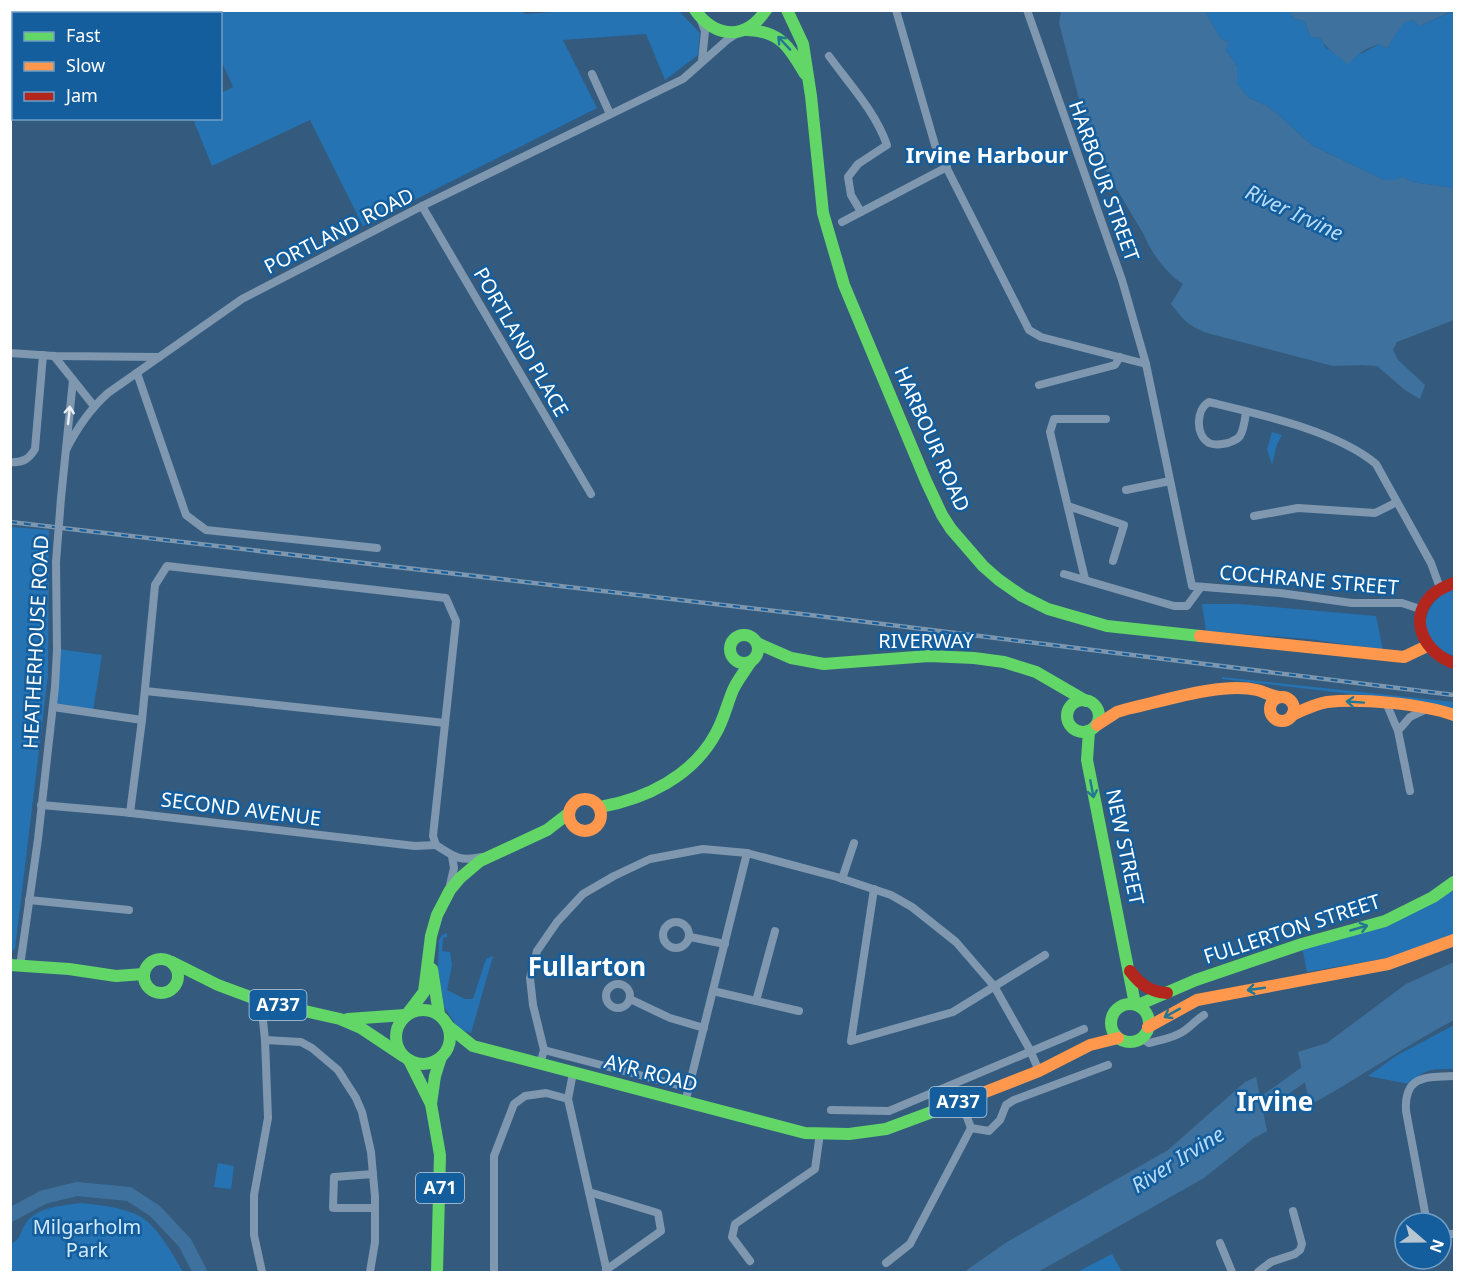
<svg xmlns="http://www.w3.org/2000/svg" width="1465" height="1283" font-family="'Noto Sans',sans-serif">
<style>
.green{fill:#2573b2}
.water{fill:#3e719d}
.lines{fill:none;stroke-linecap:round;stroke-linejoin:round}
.river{stroke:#3e719d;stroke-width:14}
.street{stroke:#7f97af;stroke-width:8}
.fast{stroke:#63d668;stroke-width:12}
.slow{stroke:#ff974d;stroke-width:12}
.jam{stroke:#b3261e;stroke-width:12}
.rail-casing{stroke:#7e97ae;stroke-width:4.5}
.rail{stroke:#145e9d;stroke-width:2;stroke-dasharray:7;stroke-linecap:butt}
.street-bridge{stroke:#7f97af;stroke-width:8}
.oneway{stroke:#247692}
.oneway2{stroke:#eceff3}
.labels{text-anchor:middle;stroke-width:5;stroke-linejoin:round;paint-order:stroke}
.shield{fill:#145e9d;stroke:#b8cfe2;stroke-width:1.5}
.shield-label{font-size:18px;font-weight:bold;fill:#fff}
.street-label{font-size:20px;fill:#fff;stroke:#145e9d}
.park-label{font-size:20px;fill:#d3eafd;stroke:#145e9d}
.water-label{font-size:21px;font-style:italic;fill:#b7dcfa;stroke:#145e9d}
.quarter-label{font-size:22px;font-weight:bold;fill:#fff;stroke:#145e9d}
.district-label{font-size:26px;font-weight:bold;fill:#fff;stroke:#145e9d}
</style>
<rect width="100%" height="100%" fill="#345b7e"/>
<g class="green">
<path d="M518,10L526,14L581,10L679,11L700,33L698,55L665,80L646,34L563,40L597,108L363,226L310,120L212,166L193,119L220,118L221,93L233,87L221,60L220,14L198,13L197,11Z"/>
<path d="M1205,11H1289L1295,19L1304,21L1311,37L1320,38L1326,48L1342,57L1363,53L1379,44L1387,48L1403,22L1413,20L1419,26L1454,11V188L1412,182L1404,177L1394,181L1384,180L1313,146L1275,112L1267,106L1249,98L1237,84V66L1226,51L1229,42L1220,38Z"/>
<path d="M1272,432L1282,435L1277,444L1272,465L1267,449Z"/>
<path d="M11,527L49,530L48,675L15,949L11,951Z"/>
<path d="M1454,589V656C1447,653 1439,650 1434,644C1415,622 1432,596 1454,589Z"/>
<path d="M1202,604H1239L1376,616L1383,650L1309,639L1206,631Z"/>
<path d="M58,649L102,655L93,711L54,705Z"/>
<path d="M1222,677L1454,702V710L1386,698L1222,679Z"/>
<path d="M1454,888V935L1388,958L1307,972L1302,947Z"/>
<path d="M447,933V937L443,938L442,951L450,952L452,965L447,990L465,999H473L486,959L493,956L471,1033L459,1029L444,1007L438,969L439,940L442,935Z"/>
<path d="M1454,1025V1069C1432,1069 1426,1068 1409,1084L1368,1076L1396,1056Z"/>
<path d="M218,1163L234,1166L231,1189L214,1187Z"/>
<path d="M81,1203C101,1205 123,1207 141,1217C157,1226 174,1256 183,1272H11V1244C20,1239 20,1234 24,1226C35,1206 62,1206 81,1203Z"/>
<path d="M1112,1254L1122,1272H1077Z"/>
</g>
<g class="water">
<path d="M1061,11H1205L1220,38L1229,42L1226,51L1237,66V84L1249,98L1267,106L1275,112L1313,146L1384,180H1394L1404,177L1412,182L1454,188V320L1397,342L1393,350L1398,360L1425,385L1420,399L1405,390L1377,366L1361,365L1333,366L1207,333C1188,326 1183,319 1171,304L1183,284C1167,274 1151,253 1144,235L1102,164L1089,137L1059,23Z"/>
<path d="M1289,11H1453L1419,26L1413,20L1404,22L1387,48L1379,44C1367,48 1355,54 1348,65C1338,53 1329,53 1320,38L1311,37L1304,21L1295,19Z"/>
<path d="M1454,962V1020C1405,1046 1359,1078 1310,1105L1298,1052L1327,1043L1406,984Z"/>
<path d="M1256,1077L1267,1131L1254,1138L1204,1178L1038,1272H964L1007,1242L1168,1150L1245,1082Z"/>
</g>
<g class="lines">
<g class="river">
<path d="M1247,1115L1317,1065"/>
<path d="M10,1215L44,1197L77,1189L129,1194L155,1211L185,1243L200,1272"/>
</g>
<g class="street">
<path d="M896,10L935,145L1029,330L1041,337L1146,364"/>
<path d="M1027,10L1122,280L1146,364L1192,586L1280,593L1352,603H1402L1423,610"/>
<path d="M700,18L705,31L702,61"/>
<path d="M829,56C850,85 875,111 887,145L858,164L848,177L851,195L861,212"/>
<path d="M592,74L610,114"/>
<path d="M422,206L591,494"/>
<path d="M842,222L947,167"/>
<path d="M10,353L54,356L159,357"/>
<path d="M54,356L94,406"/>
<path d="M137,373L186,515L206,530L377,548"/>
<path d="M1039,385L1115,365L1120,357"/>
<path d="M1246,412C1245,419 1244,429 1240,436C1237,440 1233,441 1228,443C1222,444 1215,446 1209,443C1195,435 1196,409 1209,402C1259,414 1337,431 1376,464L1431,563L1440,588"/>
<path d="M66,450C77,428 90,409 108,393L242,299L422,206L683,79L727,40L738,33"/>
<path d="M10,462C23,463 29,459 35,449L43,355"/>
<path d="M1126,490L1170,481"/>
<path d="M61,498L73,380"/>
<path d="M1068,506L1124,525L1113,561"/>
<path d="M1254,516L1298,508L1375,513L1397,502"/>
<path d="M1064,574L1174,606H1187L1201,587"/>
<path d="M1085,579L1050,432L1054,419H1106"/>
<path d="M145,691L445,723"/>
<path d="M1387,705L1398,731"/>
<path d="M53,707L142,720"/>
<path d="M1410,791L1398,731L1410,717L1427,709"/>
<path d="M41,805L122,812L415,846L436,845"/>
<path d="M130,813L142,720L155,585L167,566L446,598L456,621L433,836L436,845C454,857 460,862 482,857"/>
<path d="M842,879L854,843"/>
<path d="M450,885L454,868L452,856"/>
<path d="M874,889L851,1041L953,1012L1045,955"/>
<path d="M29,900L129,910"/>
<circle cx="676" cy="935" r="13"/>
<path d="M690,937L725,944"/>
<path d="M20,966L38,839L55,687L57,650L56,562"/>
<circle cx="618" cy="996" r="12"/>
<path d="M713,991L799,1011"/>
<path d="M630,999L670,1018L704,1028"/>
<path d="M261,1001L265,1040L268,1118L254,1195V1235L262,1272"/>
<path d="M756,1001L775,931"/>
<path d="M1141,1038L1149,1043C1161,1040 1174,1038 1184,1031C1191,1026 1196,1020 1204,1015"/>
<path d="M265,1040L301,1042L312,1048L338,1070L356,1098L362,1112L371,1152L375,1197V1242L370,1272"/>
<path d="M544,1050L689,1088"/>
<path d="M540,1064L544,1050L533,1005L530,978L537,951L557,922L583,894L614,876L650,859L703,849L747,853L837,877L891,895L912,907L956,942L994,986L1030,1050L1039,1071"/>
<path d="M573,1073L568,1099L607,1272"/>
<path d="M961,1101L971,1128L989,1131L1000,1120L1006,1105L1014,1100L1108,1065"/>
<path d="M685,1103L747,853"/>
<path d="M831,1110L889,1111L1084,1029"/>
<path d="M373,1174L334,1177L333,1208H375"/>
<path d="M589,1192L658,1213L661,1231L606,1270"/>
<path d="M1427,1223L1406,1111C1404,1075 1426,1077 1454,1076"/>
<path d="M1441,1234H1454"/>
<path d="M1220,1243L1232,1272"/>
<path d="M750,1261L732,1237L735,1224L815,1169L820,1133"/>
<path d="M886,1263L910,1244L971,1128"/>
<path d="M494,1272V1156L514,1104L525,1096L546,1093L568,1099"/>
<path d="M1258,1272L1271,1262L1295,1254L1300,1250L1302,1244L1293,1211"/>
</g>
<g class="fast">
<path d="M695,10C716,39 746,40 766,10"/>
<path d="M787,10L803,44L811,96L823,213L844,285L926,481L942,515L951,529L983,566L999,580L1022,596L1048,609L1107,626L1200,636"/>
<path d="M747,30C781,31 789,47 805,74"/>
<circle cx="744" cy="649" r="14"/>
<path d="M757,643L791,658L824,664L929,656L974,658L1004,662L1036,672L1086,701"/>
<circle cx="1083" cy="716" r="16"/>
<path d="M1089,731L1087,760L1135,1004"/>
<path d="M600,807C646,799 693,776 716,733C724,719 727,704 733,690C737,681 744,672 750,663"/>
<circle cx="161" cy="976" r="17"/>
<path d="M172,962L218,985L261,1001L340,1019L361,1028L403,1056"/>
<path d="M10,965L69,969L116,976L144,974"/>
<path d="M432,969L439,1014"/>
<circle cx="1130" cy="1023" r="19"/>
<path d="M1138,1005L1196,980L1302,944L1385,921L1433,897L1454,882"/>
<circle cx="423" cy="1037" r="27"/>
<path d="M408,1013L424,992L431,936L437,915L450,890L460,878L480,861L547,830L569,813"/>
<path d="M348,1019L405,1015"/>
<path d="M448,1026L473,1046L805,1133L849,1134L886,1129L975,1096"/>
<path d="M409,1060L431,1104"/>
<path d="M437,1272L440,1155L431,1104L435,1076L441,1057"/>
</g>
<g class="slow">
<path d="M1200,636L1404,657L1427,646"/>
<circle cx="1282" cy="709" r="12"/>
<path d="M1292,715C1303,710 1315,704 1327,702C1360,698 1423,704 1454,715"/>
<path d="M1097,725L1117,712L1127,709C1164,701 1221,682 1257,690C1265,692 1270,696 1279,697"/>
<circle cx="585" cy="815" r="16"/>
<path d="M1148,1027L1197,1000L1388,964L1454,940"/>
<path d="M975,1096L1039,1071L1090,1045L1118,1038"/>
</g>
<g class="jam">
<path d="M1454,583C1445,587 1436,590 1430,597C1407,622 1427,654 1454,663"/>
<path d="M1130,971C1140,984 1150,992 1167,993"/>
</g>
<g class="rail-casing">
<path id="rail" d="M10,522L810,615L1454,695"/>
</g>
<use href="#rail" class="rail"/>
<path class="street-bridge" d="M56,562L61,498"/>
</g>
<defs><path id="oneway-shaft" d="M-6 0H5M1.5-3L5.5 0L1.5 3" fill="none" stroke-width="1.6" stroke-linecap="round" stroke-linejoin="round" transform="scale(1.5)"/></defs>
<g class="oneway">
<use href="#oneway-shaft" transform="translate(784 43) rotate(-133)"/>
<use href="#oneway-shaft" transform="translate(1355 702) rotate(-176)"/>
<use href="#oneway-shaft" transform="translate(1092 789) rotate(79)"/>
<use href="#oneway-shaft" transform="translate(1359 928) rotate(-16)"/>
<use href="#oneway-shaft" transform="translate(1256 989) rotate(172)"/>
<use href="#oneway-shaft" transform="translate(1172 1013) rotate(151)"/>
</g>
<use class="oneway2" href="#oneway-shaft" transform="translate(69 415) rotate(-84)"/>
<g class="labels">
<g class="shield">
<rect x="249.5" y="990" width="57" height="30" rx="4.5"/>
<rect x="929.5" y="1087" width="57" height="30" rx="4.5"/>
<rect x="416" y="1173" width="48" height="30" rx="4.5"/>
</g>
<g class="shield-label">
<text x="278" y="1011">A737</text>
<text x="958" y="1108">A737</text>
<text x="440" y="1194">A71</text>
</g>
<g class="street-label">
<text transform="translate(1104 181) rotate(70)" y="7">HARBOUR STREET</text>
<text transform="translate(339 231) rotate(-27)" y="7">PORTLAND ROAD</text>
<text transform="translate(521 342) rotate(60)" y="7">PORTLAND PLACE</text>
<text transform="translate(932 439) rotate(66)" y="7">HARBOUR ROAD</text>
<text transform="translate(1309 580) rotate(5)" y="7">COCHRANE STREET</text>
<text x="926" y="648">RIVERWAY</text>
<text transform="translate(36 642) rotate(-87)" y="7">HEATHERHOUSE ROAD</text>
<text transform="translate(241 809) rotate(7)" y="7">SECOND AVENUE</text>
<text transform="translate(1125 847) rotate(78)" y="7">NEW STREET</text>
<text transform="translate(1292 929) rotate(-18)" y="7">FULLERTON STREET</text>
<text transform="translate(651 1073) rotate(15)" y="7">AYR ROAD</text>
</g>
<g class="park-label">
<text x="87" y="1234">Milgarholm<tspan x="87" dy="23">Park</tspan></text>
</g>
<g class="water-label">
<text transform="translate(1294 213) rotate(25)" y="7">River Irvine</text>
<text transform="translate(1178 1160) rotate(-32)" y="7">River Irvine</text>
</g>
<g class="quarter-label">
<text x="987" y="163">Irvine Harbour</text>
</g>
<g class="district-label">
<text x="587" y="976">Fullarton</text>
<text x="1275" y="1111">Irvine</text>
</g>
</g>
<rect width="1465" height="1283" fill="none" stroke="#ffffff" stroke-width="24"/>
<rect x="12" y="12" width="210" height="108" fill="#145e9d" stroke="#729ec4" stroke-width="1.5"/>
<rect x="24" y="32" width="30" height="9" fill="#63d668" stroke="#729ec4" stroke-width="1.5"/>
<text x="66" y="42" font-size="18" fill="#ffffff">Fast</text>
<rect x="24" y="62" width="30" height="9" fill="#ff974d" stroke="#729ec4" stroke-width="1.5"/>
<text x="66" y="72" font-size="18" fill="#ffffff">Slow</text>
<rect x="24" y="92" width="30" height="9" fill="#b3261e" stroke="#729ec4" stroke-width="1.5"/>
<text x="66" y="102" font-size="18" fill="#ffffff">Jam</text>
<g transform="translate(1423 1241) rotate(110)"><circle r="28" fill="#145e9d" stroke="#729ec4" stroke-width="1.5"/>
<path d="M0-4.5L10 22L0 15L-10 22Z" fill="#b8c6d2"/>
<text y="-9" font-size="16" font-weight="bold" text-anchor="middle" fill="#ffffff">N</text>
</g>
</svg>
